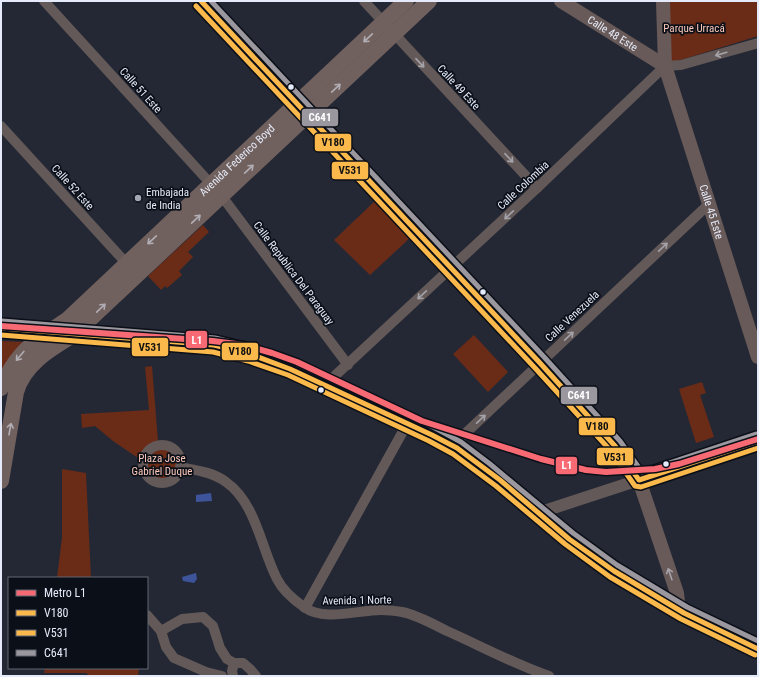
<svg xmlns="http://www.w3.org/2000/svg" width="759" height="677" font-family="'Roboto Condensed',sans-serif">
<style>
.green{fill:#6a2b17}
.water{fill:#3d549b}
.lines{fill:none;stroke-linecap:round;stroke-linejoin:round}
.minor{stroke:#635958;stroke-width:10}
.tertiary{stroke:#635958;stroke-width:12}
.secondary{stroke:#685a58;stroke-width:14}
.primary{stroke:#71615e;stroke-width:16}
.bus-1-casing{stroke:#0b0f18;stroke-width:8}
.bus-2-casing{stroke:#0b0f18;stroke-width:8}
.bus-3-casing{stroke:#0b0f18;stroke-width:8}
.bus-1{stroke:#fcb94b;stroke-width:5}
.bus-2{stroke:#fcb94b;stroke-width:5}
.bus-3{stroke:#9b979e;stroke-width:5}
.metro-1-casing{stroke:#0b0f18;stroke-width:9}
.metro-1{stroke:#f76a74;stroke-width:6}
.oneway{stroke:#b1adb4}
.oneway2{stroke:#a4a2a9}
.oneway3{stroke:#a6a2a9}
.bus-dot{fill:#e5ebfa;stroke:#0b0f18;stroke-width:1.5}
.poi-dot{fill:#a1a7b5;stroke:#0b0f18;stroke-width:1.5}
.labels{text-anchor:middle;stroke-width:3.5;stroke-linejoin:round;paint-order:stroke}
.park-label{font-size:11px;fill:#fecbbb;stroke:#0b0f18}
.street-label{font-size:11px;fill:#e5ebfa;stroke:#0b0f18}
.poi-label{font-size:11px;fill:#e5ebfa;stroke:#0b0f18;text-anchor:start}
.line-badge{stroke:#0b0f18;stroke-width:1.5}
.badge-label{font-size:11px;text-anchor:middle;font-weight:bold;fill:#fff}
.pale-badge-label{font-size:11px;text-anchor:middle;font-weight:bold;fill:#111}
</style>
<rect width="100%" height="100%" fill="#242834"/>
<g class="green">
<path d="M664,1H758V36L674,62L671,61Z"/>
<path d="M376,200L411,237L370,275L334,240Z"/>
<path d="M203,225L209,232L188,252L193,257L179,271L182,275L167,288L165,286L161,290L148,276Z"/>
<path d="M474,335L508,372L488,392L453,354Z"/>
<path d="M1,341L24,342L1,374Z"/>
<path d="M152,366L158,441C148,444 143,449 138,458L113,441L95,426L82,428L81,414L149,410L145,367Z"/>
<path d="M702,382L706,393L700,395L714,437L696,443L679,389Z"/>
<circle cx="162" cy="464" r="16"/>
<path d="M62,469L86,473L91,578H57L62,537Z"/>
<path d="M45,668H139L138,676H90L86,673H44Z"/>
</g>
<g class="water">
<path d="M211,493L212,501L196,502V495Z"/>
<path d="M196,573L197,579L194,583L183,581L182,577Z"/>
</g>
<g class="lines">
<g class="minor">
<path d="M44,1L221,195L348,365"/>
<path d="M364,1L537,188"/>
<path d="M1,126L127,264"/>
<path d="M326,384L537,188L665,66L681,65L758,43"/>
<circle cx="162" cy="464" r="19"/>
<path d="M452,446L709,204"/>
<path d="M180,467C195,470 213,472 226,482C256,503 261,548 277,579C283,591 294,600 304,607C324,622 358,610 381,610C388,610 396,611 402,612C417,615 433,624 447,631C481,646 514,664 549,676"/>
<path d="M305,608L407,424"/>
<path d="M147,615L161,631L166,647L174,658L206,672L222,676"/>
<path d="M161,631L182,619L203,617L213,626L220,648L227,659L234,663H243L250,669L256,676"/>
<path d="M233,676L232,671L234,663"/>
</g>
<path class="tertiary" d="M538,513L758,441"/>
<g class="secondary">
<path d="M201,1L451,269L540,363L615,446L639,480L677,593L679,611"/>
<path id="s1" d="M561,1L665,66"/>
<path id="s2" d="M663,1L665,66L758,357"/>
<path d="M1,328C56,333 111,336 165,341C186,343 209,343 229,348C285,362 336,390 388,415C411,426 436,435 457,448C497,474 531,509 569,539C627,584 691,620 758,649"/>
</g>
<g class="primary">
<path id="s3" d="M1,388C18,350 34,342 67,320L406,1"/>
<path d="M1,481L16,392C24,364 50,349 73,335L429,1"/>
</g>
<g class="bus-1-casing">
<g id="bus-1">
<path d="M201,1L540,363L615,446L639,480L758,441"/>
<path d="M1,328L214,345L250,354L290,369L432,435L457,448L500,480L569,539L614,571L684,613L758,649"/>
</g>
</g>
<g class="bus-2-casing">
<g id="bus-2">
<path d="M196,6L535,368L610,450L635,486L641,487L758,448"/>
<path d="M1,335L213,352L248,361L288,375L429,441L453,454L496,486L565,544L610,577L681,619L755,655"/>
</g>
</g>
<g class="bus-3-casing">
<g id="bus-3">
<path d="M211,1L545,358L620,441L642,472L756,434"/>
<path d="M2,321L215,338L252,347L293,362L435,428L461,442L490,464L573,533L617,565L687,607L758,641"/>
</g>
</g>
<use href="#bus-1" class="bus-1"/>
<use href="#bus-2" class="bus-2"/>
<use href="#bus-3" class="bus-3"/>
<g class="metro-1-casing">
<path id="metro-1" d="M1,326L213,341L244,345L272,353L297,362L422,421L541,459L586,470L606,472L655,469L679,464L758,439"/>
</g>
<use href="#metro-1" class="metro-1"/>
</g>
<defs><path id="oneway-shaft" d="M-6 0H5M1.5-3L5.5 0L1.5 3" fill="none" stroke-width="1.6" stroke-linecap="round" stroke-linejoin="round"/></defs>
<g class="oneway">
<use href="#oneway-shaft" transform="translate(368 38) rotate(137)"/>
<use href="#oneway-shaft" transform="translate(336 88) rotate(-43)"/>
<use href="#oneway-shaft" transform="translate(249 169) rotate(-43)"/>
<use href="#oneway-shaft" transform="translate(196 219) rotate(-43)"/>
<use href="#oneway-shaft" transform="translate(152 240) rotate(137)"/>
<use href="#oneway-shaft" transform="translate(101 308) rotate(-44)"/>
<use href="#oneway-shaft" transform="translate(20 356) rotate(130)"/>
<use href="#oneway-shaft" transform="translate(10 429) rotate(-80)"/>
</g>
<g class="oneway2">
<use href="#oneway-shaft" transform="translate(721 54) rotate(164)"/>
<use href="#oneway-shaft" transform="translate(420 63) rotate(47)"/>
<use href="#oneway-shaft" transform="translate(509 158) rotate(47)"/>
<use href="#oneway-shaft" transform="translate(509 215) rotate(137)"/>
<use href="#oneway-shaft" transform="translate(663 247) rotate(-43)"/>
<use href="#oneway-shaft" transform="translate(422 295) rotate(137)"/>
<use href="#oneway-shaft" transform="translate(569 336) rotate(-43)"/>
<use href="#oneway-shaft" transform="translate(481 419) rotate(-43)"/>
</g>
<use class="oneway3" href="#oneway-shaft" transform="translate(670 574) rotate(-109)"/>
<g class="bus-dot">
<circle cx="291" cy="87" r="3.5"/>
<circle cx="483" cy="292" r="3.5"/>
<circle cx="321" cy="390" r="3.5"/>
<circle cx="666" cy="464" r="3.5"/>
</g>
<circle class="poi-dot" cx="138" cy="198" r="4"/>
<g class="labels">
<g class="park-label">
<text x="694" y="32">Parque Urracá</text>
<text x="162" y="462">Plaza Jose<tspan x="162" dy="13">Gabriel Duque</tspan></text>
</g>
<g class="street-label">
<text dy="4" stroke="none"><textPath href="#s1" startOffset="61">Calle 48 Este</textPath></text>
<text transform="translate(459 87) rotate(47)" y="4">Calle 49 Este</text>
<text transform="translate(141 90) rotate(48)" y="4">Calle 51 Este</text>
<text dy="4" stroke="none"><textPath href="#s3" startOffset="330">Avenida Federico Boyd</textPath></text>
<text transform="translate(523 185) rotate(-43)" y="4">Calle Colombia</text>
<text transform="translate(73 187) rotate(48)" y="4">Calle 52 Este</text>
<text dy="4" stroke="none"><textPath href="#s2" startOffset="218">Calle 45 Este</textPath></text>
<text transform="translate(294 273) rotate(53)" y="4">Calle Republica Del Paraguay</text>
<text transform="translate(572 316) rotate(-43)" y="4">Calle Venezuela</text>
<text transform="translate(357 600) rotate(-1)" y="4">Avenida 1 Norte</text>
</g>
<g class="poi-label">
<text x="146" y="196">Embajada<tspan x="146" dy="13">de India</tspan></text>
</g>
</g>
<g class="line-badge">
<rect x="301" y="108" width="38" height="19" rx="4" fill="#9b979e"/>
<rect x="314" y="133" width="38" height="19" rx="4" fill="#fcb94b"/>
<rect x="331" y="161" width="38" height="19" rx="4" fill="#fcb94b"/>
<rect x="185" y="330" width="23" height="19" rx="4" fill="#f76a74"/>
<rect x="131" y="337" width="38" height="20" rx="4" fill="#fcb94b"/>
<rect x="221" y="342" width="38" height="19" rx="4" fill="#fcb94b"/>
<rect x="560" y="386" width="38" height="19" rx="4" fill="#9b979e"/>
<rect x="578" y="417" width="38" height="19" rx="4" fill="#fcb94b"/>
<rect x="596" y="447" width="38" height="19" rx="4" fill="#fcb94b"/>
<rect x="555" y="456" width="23" height="19" rx="4" fill="#f76a74"/>
</g>
<g class="badge-label">
<text x="320" y="121">C641</text>
<text x="197" y="344">L1</text>
<text x="579" y="399">C641</text>
<text x="567" y="469">L1</text>
</g>
<g class="pale-badge-label">
<text x="333" y="146">V180</text>
<text x="350" y="174">V531</text>
<text x="150" y="351">V531</text>
<text x="240" y="355">V180</text>
<text x="597" y="430">V180</text>
<text x="615" y="461">V531</text>
</g>
<rect width="759" height="677" fill="none" stroke="#e5ebfa" stroke-width="4"/>
<rect x="8" y="577" width="140" height="92" fill="#0b0f18" stroke="#626772"/>
<rect x="16" y="590" width="20" height="6" fill="#f76a74" stroke="#626772"/>
<text x="44" y="597" font-size="12" fill="#e5ebfa">Metro L1</text>
<rect x="16" y="610" width="20" height="6" fill="#fcb94b" stroke="#626772"/>
<text x="44" y="617" font-size="12" fill="#e5ebfa">V180</text>
<rect x="16" y="630" width="20" height="6" fill="#fcb94b" stroke="#626772"/>
<text x="44" y="637" font-size="12" fill="#e5ebfa">V531</text>
<rect x="16" y="650" width="20" height="6" fill="#9b979e" stroke="#626772"/>
<text x="44" y="657" font-size="12" fill="#e5ebfa">C641</text>
</svg>
